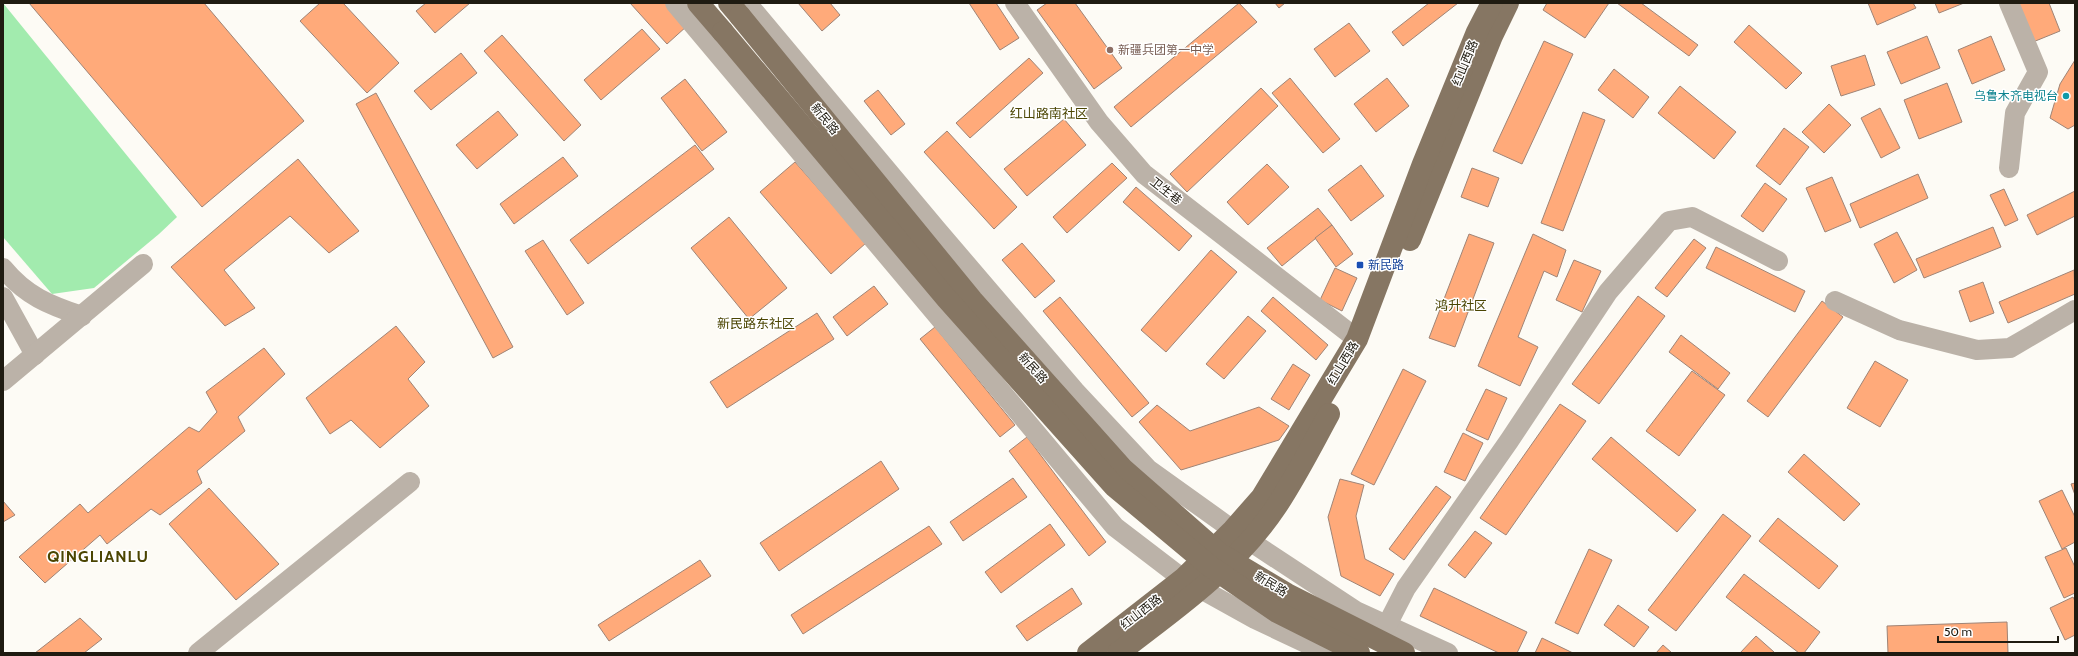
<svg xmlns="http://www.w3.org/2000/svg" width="2078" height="656" font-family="Cabin,'Noto Sans SC',sans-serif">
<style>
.green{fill:#a2ebae}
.building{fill:#ffaa7a;stroke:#9f8476}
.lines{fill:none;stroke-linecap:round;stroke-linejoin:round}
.minor{stroke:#bbb2a8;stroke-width:20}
.major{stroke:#867663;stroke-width:22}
.major-bridge{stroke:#867663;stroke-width:22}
.education-dot{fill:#8d6e63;stroke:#fff;stroke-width:1.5}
.culture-dot{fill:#0f9aa8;stroke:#fff;stroke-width:1.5}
.transit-dot{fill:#1a4fb4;stroke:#fff;stroke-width:1.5}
.labels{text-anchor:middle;stroke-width:3;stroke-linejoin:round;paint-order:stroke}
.education-label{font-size:12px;fill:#785e54;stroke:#fff;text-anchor:start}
.street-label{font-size:12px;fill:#1f1b11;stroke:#fff}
.culture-label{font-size:12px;fill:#0d838f;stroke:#fff;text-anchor:end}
.transit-label{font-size:12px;fill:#164399;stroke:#fff;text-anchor:start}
.neighbourhood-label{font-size:13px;fill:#4b4502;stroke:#fff}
.district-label{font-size:16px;font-weight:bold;letter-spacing:1px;fill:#4b4502;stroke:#fff}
</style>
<rect width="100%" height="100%" fill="#fdfbf5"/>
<path class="green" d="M3,3L177,217L159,234L94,288L52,294L3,237Z"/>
<g class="building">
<path d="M29,3H204L304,121L202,207Z"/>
<path d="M320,3H343L399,63L367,93L300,21Z"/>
<path d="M426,3H470L435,33L416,11Z"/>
<path d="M630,3H667L687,26L667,44Z"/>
<path d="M798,3H830L840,15L822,31Z"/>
<path d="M969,3H996L1019,38L1000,50Z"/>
<path d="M1047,3H1075L1122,68L1094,89L1037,10Z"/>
<path d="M1239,3L1257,22L1131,127L1114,107Z"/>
<path d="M1275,3H1285L1279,8Z"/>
<path d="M1429,3H1458L1403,46L1392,32Z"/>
<path d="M1547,3H1609L1585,38L1543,10Z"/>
<path d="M1617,3H1641L1698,45L1689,56Z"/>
<path d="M1868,3H1913L1916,8L1877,25Z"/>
<path d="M1935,3H1964L1939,13Z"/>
<path d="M2016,3H2049L2060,31L2033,42Z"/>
<path d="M1349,23L1370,51L1335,77L1314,49Z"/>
<path d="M1749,25L1802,73L1786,89L1734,42Z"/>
<path d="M642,29L660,49L601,100L584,80Z"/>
<path d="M502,35L581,125L564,141L484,51Z"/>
<path d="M1927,36L1940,68L1901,84L1887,52Z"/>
<path d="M1991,36L2005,70L1972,84L1958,50Z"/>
<path d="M1544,41L1573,54L1522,164L1493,151Z"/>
<path d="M461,53L477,73L431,110L414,91Z"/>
<path d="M1865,55L1875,85L1841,96L1831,66Z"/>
<path d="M1029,58L1043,73L970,138L956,123Z"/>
<path d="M2075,60V125L2068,129L2050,118L2060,84Z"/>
<path d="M1614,69L1649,97L1633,118L1598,90Z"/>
<path d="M1290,78L1340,139L1323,153L1272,93Z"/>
<path d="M1387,78L1409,106L1376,132L1354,104Z"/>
<path d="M685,79L727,132L702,151L661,98Z"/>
<path d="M1947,83L1962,122L1919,139L1904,100Z"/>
<path d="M1680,86L1736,132L1714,159L1658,113Z"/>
<path d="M1261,88L1278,106L1187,192L1170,174Z"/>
<path d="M878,90L905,124L891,135L864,101Z"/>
<path d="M376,93L513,347L493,358L356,104Z"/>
<path d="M1829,104L1851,125L1824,153L1802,132Z"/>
<path d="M1880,108L1900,148L1881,158L1861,118Z"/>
<path d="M498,111L518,135L477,169L456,145Z"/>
<path d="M1583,112L1605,120L1563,231L1541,223Z"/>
<path d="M1064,119L1086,145L1027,196L1004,169Z"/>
<path d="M1784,128L1809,147L1780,185L1756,166Z"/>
<path d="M947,131L1017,207L994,229L924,152Z"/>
<path d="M695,145L714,169L588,264L570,240Z"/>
<path d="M563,157L578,176L514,224L500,204Z"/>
<path d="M298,159L359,231L329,253L290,216L224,270L255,308L225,326L171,267Z"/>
<path d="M795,162L866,243L831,274L760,192Z"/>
<path d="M1112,163L1127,178L1067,233L1053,217Z"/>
<path d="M1267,164L1289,187L1248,225L1227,202Z"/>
<path d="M1361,165L1384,196L1351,221L1328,190Z"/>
<path d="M1472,168L1499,178L1488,207L1461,197Z"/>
<path d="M1918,174L1928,198L1860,228L1850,204Z"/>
<path d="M1832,177L1851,221L1825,232L1806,188Z"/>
<path d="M1765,183L1787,199L1763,232L1741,216Z"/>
<path d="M1136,187L1192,236L1179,251L1123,202Z"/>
<path d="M2004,189L2018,220L2005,226L1990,195Z"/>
<path d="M2075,191V216L2037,235L2027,215Z"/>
<path d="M1318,208L1332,225L1282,266L1267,248Z"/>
<path d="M729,217L787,288L749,319L691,248Z"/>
<path d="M1332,225L1353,254L1336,267L1315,238Z"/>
<path d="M1993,227L2001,247L1924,278L1916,259Z"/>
<path d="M1897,232L1917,270L1894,283L1874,244Z"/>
<path d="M1469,234L1494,243L1455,347L1429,338Z"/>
<path d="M1533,234L1566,250L1557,277L1544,271L1518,337L1538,347L1520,386L1478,366Z"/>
<path d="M1694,239L1706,248L1667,297L1655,288Z"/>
<path d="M543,240L584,303L567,315L525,251Z"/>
<path d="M1022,243L1055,281L1035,298L1002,260Z"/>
<path d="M1716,247L1805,291L1795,312L1706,268Z"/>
<path d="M1211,250L1237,272L1166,352L1141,330Z"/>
<path d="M1574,260L1601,271L1582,312L1556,300Z"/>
<path d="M1335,268L1357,278L1342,311L1320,300Z"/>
<path d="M2074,270L2075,294L2008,323L1999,302Z"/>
<path d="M1983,282L1994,313L1970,322L1959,291Z"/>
<path d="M874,286L888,304L847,336L833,317Z"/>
<path d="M1638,296L1665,316L1599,404L1572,384Z"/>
<path d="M1060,297L1149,403L1132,417L1043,311Z"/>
<path d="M1273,297L1328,345L1316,360L1261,311Z"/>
<path d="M1822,301L1843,317L1768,417L1747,401Z"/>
<path d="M817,313L834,339L727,408L710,382Z"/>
<path d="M1248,316L1266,331L1224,379L1206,364Z"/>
<path d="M396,326L425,362L408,379L429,406L380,448L351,420L330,434L306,398Z"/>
<path d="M935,327L1015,425L1000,437L920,339Z"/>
<path d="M1681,335L1730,373L1718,389L1669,352Z"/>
<path d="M264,348L285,374L238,417L245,431L197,471L202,483L160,515L151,509L107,544L100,535L45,583L19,557L80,504L88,513L189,427L199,432L217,412L206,392Z"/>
<path d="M1875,361L1908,380L1880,427L1847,408Z"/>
<path d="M1293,364L1310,375L1289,410L1271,399Z"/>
<path d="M1403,369L1426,381L1374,485L1351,474Z"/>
<path d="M1692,371L1725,395L1679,456L1646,431Z"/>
<path d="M1486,389L1507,398L1488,440L1466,430Z"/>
<path d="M1560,404L1586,421L1506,535L1480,518Z"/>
<path d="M1157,405L1190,431L1259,407L1289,426L1279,440L1181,470L1139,422Z"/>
<path d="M1463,433L1483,443L1465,481L1444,472Z"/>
<path d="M1027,437L1106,542L1089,556L1009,451Z"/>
<path d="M1611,437L1696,510L1677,532L1592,459Z"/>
<path d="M1804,454L1860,504L1844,521L1788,472Z"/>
<path d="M881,461L899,489L779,571L760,543Z"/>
<path d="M1013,478L1027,497L963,541L950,522Z"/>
<path d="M1340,479L1364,485L1356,516L1365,559L1394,574L1380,596L1341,576L1328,517Z"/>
<path d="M2075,483V495L2071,484Z"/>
<path d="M1436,486L1451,497L1404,560L1389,549Z"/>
<path d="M209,488L279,564L236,600L169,524Z"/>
<path d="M2062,490L2075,517V542L2062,549L2039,501Z"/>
<path d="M3,501L15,515L3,522Z"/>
<path d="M1723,514L1751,536L1676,631L1648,610Z"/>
<path d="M1778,518L1838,566L1819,589L1759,541Z"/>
<path d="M1050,524L1065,545L1001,593L985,572Z"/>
<path d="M929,526L942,544L803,634L791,615Z"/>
<path d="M1475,531L1492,543L1465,578L1448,565Z"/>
<path d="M2066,548L2075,567V593L2064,598L2045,557Z"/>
<path d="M1589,549L1612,560L1578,634L1555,623Z"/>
<path d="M700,560L711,576L609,641L598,625Z"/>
<path d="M1744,574L1820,632L1804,653H1799L1726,597Z"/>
<path d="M1072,588L1082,604L1027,641L1016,626Z"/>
<path d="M1434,588L1527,632L1517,653H1499L1420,616Z"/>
<path d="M2073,597L2075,601V635L2065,640L2050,608Z"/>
<path d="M1618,605L1649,627L1634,647L1604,625Z"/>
<path d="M80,618L102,639L84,653H35Z"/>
<path d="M2007,622L2008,653H1888L1887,626Z"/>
<path d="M1756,636L1774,652V653H1740Z"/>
<path d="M1542,638L1573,653H1535Z"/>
<path d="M1663,645L1672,653H1656Z"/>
</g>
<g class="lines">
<g class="minor">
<path d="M675,3L1115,527L1183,579L1255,619L1327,653"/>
<path d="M747,3L937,230L1075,391L1148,469L1233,530L1356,611L1448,653"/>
<path d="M1015,3L1099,122L1144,174L1357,339"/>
<path d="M2009,3L2038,72L2015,113L2009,168"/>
<path d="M3,268C26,296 49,305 82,316"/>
<path d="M3,297L35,355"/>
<path d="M1835,301L1899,330L1977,350L2010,348L2075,310"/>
<path d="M3,381L143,264"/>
<path d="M1387,625L1406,588L1509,441L1608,292L1669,221L1692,217L1778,261"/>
<path d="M198,653L410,482"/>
</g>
<g class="major">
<path d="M698,3L723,32"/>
<path d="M729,3L740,16"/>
<path d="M1410,240L1492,36L1508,3"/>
<path d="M1088,653L1183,579L1233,530L1262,497L1357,339L1423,164L1477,32L1492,3"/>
<path d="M1118,653C1175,610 1236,567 1276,507C1296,477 1312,445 1329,414"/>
</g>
<g class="major-bridge">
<path d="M740,16L972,300L1123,469L1220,554L1287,594L1404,653"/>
<path d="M723,32L947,299L1114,486L1211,567L1277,612L1359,653"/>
</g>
</g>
<circle class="education-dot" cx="1110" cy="50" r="4"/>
<circle class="culture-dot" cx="2066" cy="96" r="4"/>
<rect class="transit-dot" x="1356" y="261" width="8" height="8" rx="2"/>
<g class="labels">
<g class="education-label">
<text x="1118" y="54">新疆兵团第一中学</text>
</g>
<g class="street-label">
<text transform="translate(1465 63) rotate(-68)" y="4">红山西路</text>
<text transform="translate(825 119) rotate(51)" y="4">新民路</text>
<text transform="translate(1166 191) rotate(38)" y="4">卫生巷</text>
<text transform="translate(1343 363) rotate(-59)" y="4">红山西路</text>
<text transform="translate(1033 368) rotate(48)" y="4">新民路</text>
<text transform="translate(1271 584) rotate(31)" y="4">新民路</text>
<text transform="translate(1141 612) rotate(-38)" y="4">红山西路</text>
</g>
<g class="culture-label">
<text x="2058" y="100">乌鲁木齐电视台</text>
</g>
<g class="transit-label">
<text x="1368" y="269">新民路</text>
</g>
<g class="neighbourhood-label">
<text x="1049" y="118">红山路南社区</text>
<text x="1461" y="310">鸿升社区</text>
<text x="756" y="328">新民路东社区</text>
</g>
<g class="district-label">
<text x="98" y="562">QINGLIANLU</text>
</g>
</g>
<rect width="2078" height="656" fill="none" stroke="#1f1b11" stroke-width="8"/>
<path d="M1938 636v6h120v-6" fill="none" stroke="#1f1b11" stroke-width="2"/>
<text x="1944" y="636" font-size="12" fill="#1f1b11" stroke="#ffffff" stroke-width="3" paint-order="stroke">50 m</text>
</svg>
